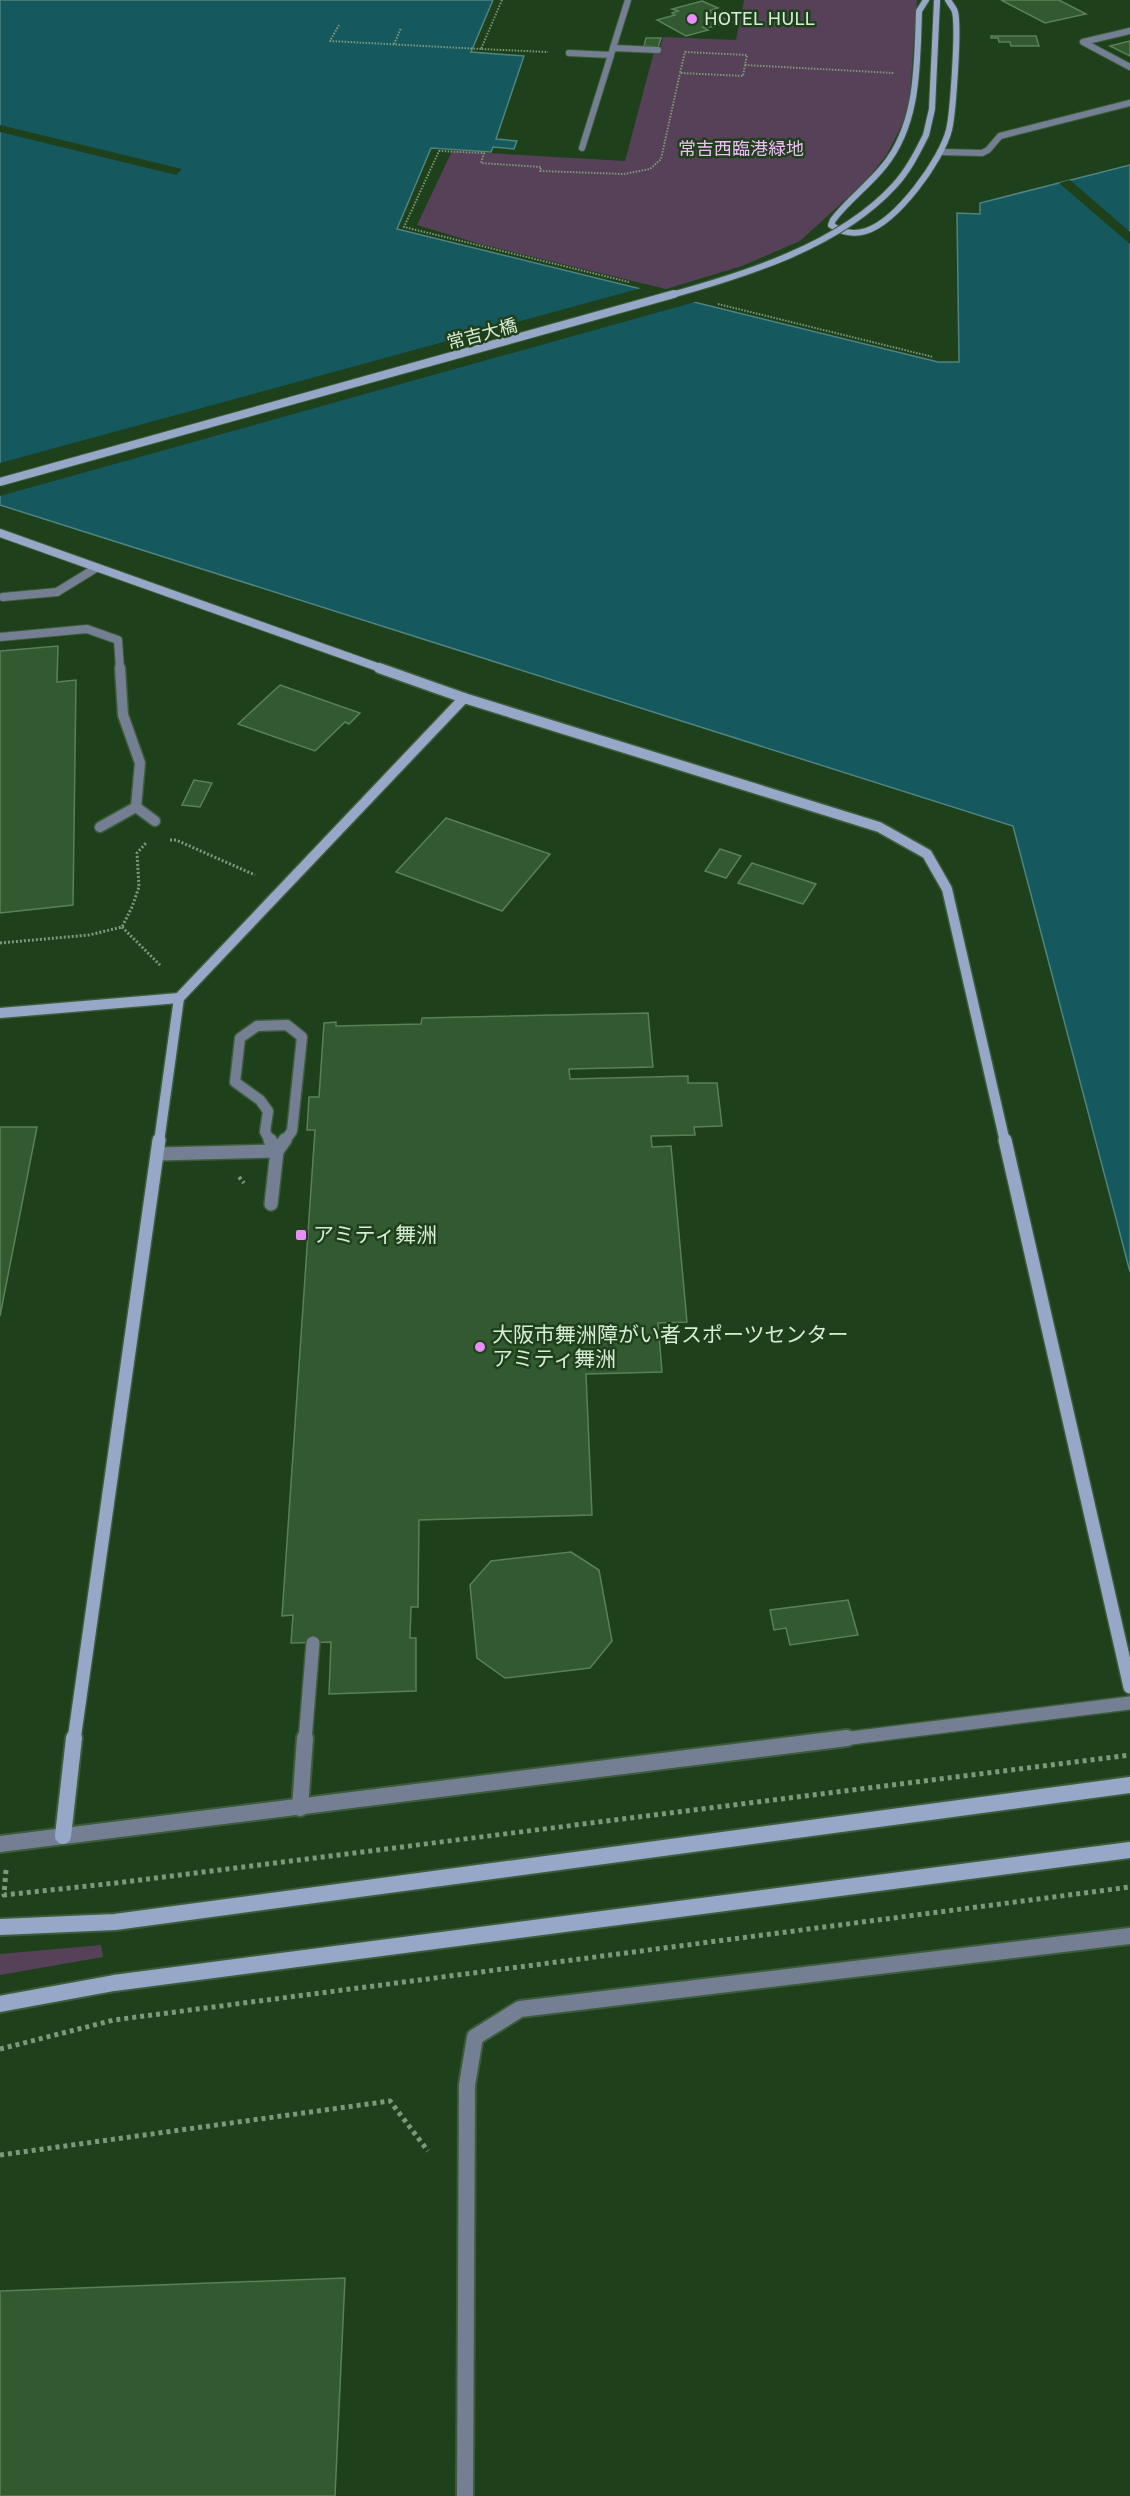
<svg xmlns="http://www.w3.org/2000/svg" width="1130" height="2496" font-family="'Golos Text','Noto Sans JP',sans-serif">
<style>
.green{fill:#564159}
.water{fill:#15585d;stroke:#4f8481;stroke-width:1.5}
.pier{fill:#1e401b}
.building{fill:#32592f;stroke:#5b8057;stroke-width:1.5}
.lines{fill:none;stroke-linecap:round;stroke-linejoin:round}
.lane-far4-casing{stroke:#3c5c39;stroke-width:8}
.lane-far3-casing{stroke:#3c5c39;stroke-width:10}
.lane-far2-casing{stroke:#3c5c39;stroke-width:13}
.lane-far1-casing{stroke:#3c5c39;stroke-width:16}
.lane-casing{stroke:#3c5c39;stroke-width:20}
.street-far2-casing{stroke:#3c5c39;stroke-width:8}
.street-far1-casing{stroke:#3c5c39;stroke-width:16}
.street-casing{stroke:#3c5c39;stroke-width:20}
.secondary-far4-casing{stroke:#3c5c39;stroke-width:8}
.secondary-far3-casing{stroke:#3c5c39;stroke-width:10}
.secondary-far2-casing{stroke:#3c5c39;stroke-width:13}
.secondary-far1-casing{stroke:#3c5c39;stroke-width:16}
.secondary-casing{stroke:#3c5c39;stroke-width:20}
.path-far3{stroke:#7d997b;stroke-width:2;stroke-dasharray:1.5 1.5;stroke-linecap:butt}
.path-far2{stroke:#7d997b;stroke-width:3;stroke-dasharray:2 2;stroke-linecap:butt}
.path-far1{stroke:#7d997b;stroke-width:4;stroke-dasharray:3 3;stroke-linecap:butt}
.path{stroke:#7d997b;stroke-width:5;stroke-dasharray:4 4;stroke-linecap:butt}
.lane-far4{stroke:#747f93;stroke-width:6}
.lane-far3{stroke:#747f93;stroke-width:8}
.lane-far2{stroke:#747f93;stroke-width:10}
.lane-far1{stroke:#747f93;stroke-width:13}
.lane{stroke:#747f93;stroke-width:16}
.street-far2{stroke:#747f93;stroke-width:6}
.street-far1{stroke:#747f93;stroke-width:13}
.street{stroke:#747f93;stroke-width:16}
.secondary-far4{stroke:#96a7c7;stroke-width:6}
.secondary-far3{stroke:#96a7c7;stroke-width:8}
.secondary-far2{stroke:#96a7c7;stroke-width:10}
.secondary-far1{stroke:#96a7c7;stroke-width:13}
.secondary{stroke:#96a7c7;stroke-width:16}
.secondary-bridge-far1-casing{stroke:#3c5c39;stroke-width:8;stroke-linecap:butt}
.secondary-bridge-casing{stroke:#3c5c39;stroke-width:10;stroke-linecap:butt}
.secondary-bridge-far1{stroke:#96a7c7;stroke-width:6}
.secondary-bridge{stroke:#96a7c7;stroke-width:8}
.poi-dot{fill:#ec8cfa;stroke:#1e401b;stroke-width:2}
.labels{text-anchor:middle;stroke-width:5;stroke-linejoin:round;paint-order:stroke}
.far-poi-label{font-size:18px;fill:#d7ecd5;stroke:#1e401b;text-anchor:start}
.far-park-label{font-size:18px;fill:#f5bafd;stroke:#1e401b}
.far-street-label{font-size:18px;fill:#d7ecd5;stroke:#1e401b}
.poi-label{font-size:21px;fill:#d7ecd5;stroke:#1e401b;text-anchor:start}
</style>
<rect width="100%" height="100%" fill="#1e401b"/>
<g class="green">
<path d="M744,0H917L909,108L901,127L887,154L868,179L800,241L742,266L666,289L480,244L417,225L452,151L625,161L655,48H660L663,37L736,40Z"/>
<path d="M101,1945L103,1957L0,1975V1954Z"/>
</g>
<path class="water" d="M0,0H493L471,52L524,56L496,139L517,141L514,149L493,147L491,152L431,148L397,229L938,362H959L957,213L980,214V203L1130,165V1272L1013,826L0,505Z"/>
<g class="pier">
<path d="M0,125L182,169L176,175L0,132Z"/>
<path d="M1070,180L1130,232V244L1059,183Z"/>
<path d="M645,287L702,300L0,496V463Z"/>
</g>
<g class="building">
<path d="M1001,0H1059L1086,14L1045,23Z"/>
<path d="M702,1L718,8L709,11L731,22L711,27H702L708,30L686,36L657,20L675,15L672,13L678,11L672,9Z"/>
<path d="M991,36H1036L1039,46H1011L1010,42H999L998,38H991Z"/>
<path d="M646,38H661L658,47L644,46Z"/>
<path d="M1130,41V56L1110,46Z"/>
<path d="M58,646L57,682L76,680L73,905L0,913V651Z"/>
<path d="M280,685L360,713L349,724L345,722L315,751L238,724Z"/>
<path d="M194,780L212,783L200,807L182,805Z"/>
<path d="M446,818L550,854L502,911L396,872Z"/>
<path d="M720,849L741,856L726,878L705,871Z"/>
<path d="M752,863L816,884L803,904L738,883Z"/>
<path d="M648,1013L653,1067L569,1069L570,1079L688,1076V1083H717L722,1126L694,1127L695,1135L651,1136L652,1147L671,1146L687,1322L658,1323L662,1372L586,1374L592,1515L419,1520L418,1607H411L410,1638H416V1691L329,1694L331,1642L291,1643L293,1615L282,1616L315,1130H307L309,1097H319L324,1023L336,1022V1026L421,1024L422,1018Z"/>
<path d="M0,1127H37L0,1316Z"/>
<path d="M571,1552L599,1570L612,1641L590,1668L505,1678L477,1658L470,1585L491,1561Z"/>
<path d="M848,1600L858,1635L790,1645L786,1628L774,1630L770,1610Z"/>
<path d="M345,2278L335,2496H0V2291Z"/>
</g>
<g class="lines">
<g class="lane-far4-casing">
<g id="lane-far4">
<path d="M613,48L628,0"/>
<path d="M569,53L611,55L613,48L658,50"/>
<path d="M582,148L611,55"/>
<path d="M940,152L982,153L988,150L1000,136L1130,103"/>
</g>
</g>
<g class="lane-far3-casing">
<g id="lane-far3">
<path d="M3,597L57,592L96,568"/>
<path d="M0,637L87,629L118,640L120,669"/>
</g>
</g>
<g class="lane-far2-casing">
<g id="lane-far2">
<path d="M136,807L155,821"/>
<path d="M100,827L136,807L140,763L123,715L120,668"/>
<path d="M271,1142L265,1132L268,1111L260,1100L235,1082L240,1038L257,1026L287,1025L302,1037L292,1131L284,1142"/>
</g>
</g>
<g class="lane-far1-casing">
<g id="lane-far1">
<path d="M270,1140L277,1151L285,1140"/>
<path d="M158,1154L277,1151L271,1204"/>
<path d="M305,1740L313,1643"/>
</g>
</g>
<g class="lane-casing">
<path id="lane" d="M300,1808L305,1738"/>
</g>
<g class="street-far2-casing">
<path id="street-far2" d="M1130,31L1083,42L1130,67"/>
</g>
<g class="street-far1-casing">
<path id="street-far1" d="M835,1740L1130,1703"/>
</g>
<g class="street-casing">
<g id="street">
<path d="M0,1844L847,1738"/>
<path d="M465,2496L467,2085L475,2037L520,2009L1130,1936"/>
</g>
</g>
<g class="secondary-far4-casing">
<g id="secondary-far4">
<path d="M926,0L919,11C917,64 919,123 884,166C868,186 848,200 833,220L831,225C841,232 854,235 866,231C897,221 941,161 949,130C953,113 959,28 955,12C954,8 950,4 948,0"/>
<path d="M926,135L932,109L937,0"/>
</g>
</g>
<g class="secondary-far3-casing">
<path id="secondary-far3" d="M0,533L383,669"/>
</g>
<g class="secondary-far2-casing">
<g id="secondary-far2">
<path d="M379,668L464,698L879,827L927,854L947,889L1005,1142"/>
<path d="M0,1013L179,998"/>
<path d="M159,1142L179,998L464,698"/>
</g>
</g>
<g class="secondary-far1-casing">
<g id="secondary-far1">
<path d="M1005,1140L1130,1687"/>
<path d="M74,1740L159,1140"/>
</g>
</g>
<g class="secondary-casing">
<g id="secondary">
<path d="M63,1836L74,1738"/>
<path d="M0,1927L115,1922L1130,1785"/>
<path d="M0,2004L114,1983L1130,1850"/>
</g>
</g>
<g class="path-far3">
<path d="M502,0L481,49L548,52"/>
<path d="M339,25L330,41L481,49"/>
<path d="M394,44L401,28"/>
<path d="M685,52L747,55L743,76L680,73Z"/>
<path d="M745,65L894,73"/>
<path d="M629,282L404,227L439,151L484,153L481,163L541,167L540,171L624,174L650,169L661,159L680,73"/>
<path d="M718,304L933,357"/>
</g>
<g class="path-far2">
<path d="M170,840H176L255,875"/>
<path d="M122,927L160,965"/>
<path d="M0,943L89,935L122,927L132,907L139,887L137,853L146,843"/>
</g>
<path class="path-far1" d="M239,1177L244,1183"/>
<g class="path">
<path d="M6,1870L4,1895L116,1883L1130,1755"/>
<path d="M0,2049L114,2020L1130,1887"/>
<path d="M0,2155L390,2101L428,2151"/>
</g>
<use href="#lane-far4" class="lane-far4"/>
<use href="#lane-far3" class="lane-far3"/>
<use href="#lane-far2" class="lane-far2"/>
<use href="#lane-far1" class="lane-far1"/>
<use href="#lane" class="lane"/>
<use href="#street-far2" class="street-far2"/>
<use href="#street-far1" class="street-far1"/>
<use href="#street" class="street"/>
<use href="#secondary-far4" class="secondary-far4"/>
<use href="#secondary-far3" class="secondary-far3"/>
<use href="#secondary-far2" class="secondary-far2"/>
<use href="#secondary-far1" class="secondary-far1"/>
<use href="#secondary" class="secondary"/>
<g class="secondary-bridge-far1-casing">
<path id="secondary-bridge-far1" d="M668,296C744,275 839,246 894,186C908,171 917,153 926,135"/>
</g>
<g class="secondary-bridge-casing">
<path id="secondary-bridge" d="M0,482L674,294"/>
</g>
<use href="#secondary-bridge-far1" class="secondary-bridge-far1"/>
<use href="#secondary-bridge" class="secondary-bridge"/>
</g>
<g class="poi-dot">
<circle cx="692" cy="19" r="6"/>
<rect x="295" y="1229" width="12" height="12" rx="3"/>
<circle cx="480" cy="1347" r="6"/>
</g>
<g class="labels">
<g class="far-poi-label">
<text x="704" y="25">HOTEL HULL</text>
</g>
<g class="far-park-label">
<text x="741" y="155">常吉西臨港緑地</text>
</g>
<g class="far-street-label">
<text transform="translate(482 334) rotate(-15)" y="6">常吉大橋</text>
</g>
<g class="poi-label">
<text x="313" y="1242">アミティ舞洲</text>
<text x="492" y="1342">大阪市舞洲障がい者スポーツセンター<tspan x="492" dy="24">アミティ舞洲</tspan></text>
</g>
</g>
</svg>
